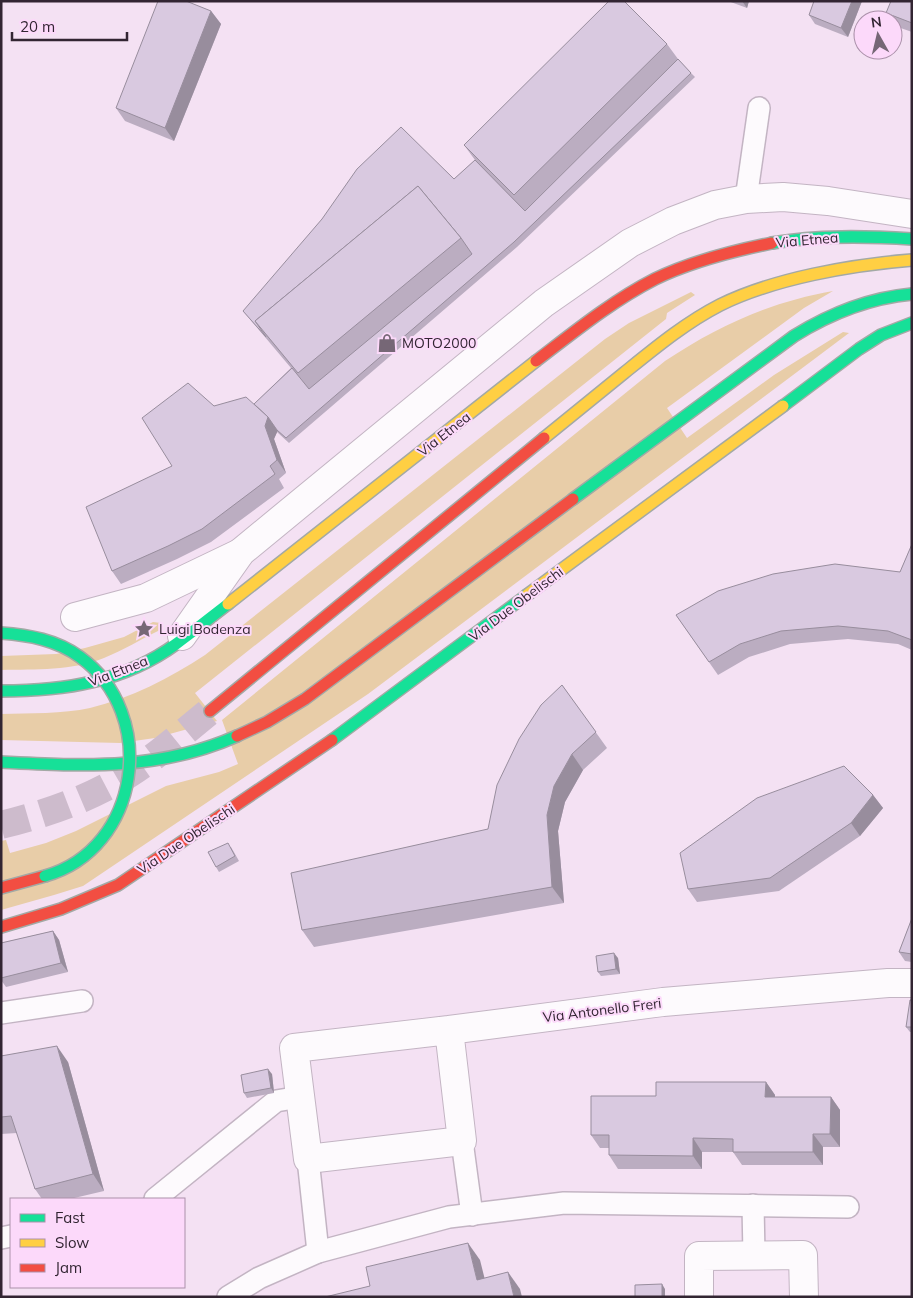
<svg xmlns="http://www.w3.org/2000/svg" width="913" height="1298" font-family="Mulish,sans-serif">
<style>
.green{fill:#e8cda8}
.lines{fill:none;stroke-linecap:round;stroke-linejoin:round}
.primary-tunnel{stroke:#cdbbcc;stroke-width:28;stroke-dasharray:28 14;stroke-linecap:butt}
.lane-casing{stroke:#c3b4c3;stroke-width:24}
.street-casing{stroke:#c3b4c3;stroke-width:30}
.fast-casing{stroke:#a3a9a5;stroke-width:14}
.slow-casing{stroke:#a3a9a5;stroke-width:14}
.jam-casing{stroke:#a3a9a5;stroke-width:14}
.lane{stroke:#fdfafd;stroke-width:21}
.street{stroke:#fdfafd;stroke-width:28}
.fast{stroke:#16e098;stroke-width:11}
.slow{stroke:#ffcf43;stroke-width:11}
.jam{stroke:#f24e42;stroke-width:11}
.fast-bridge-casing{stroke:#a3a9a5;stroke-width:14;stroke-linecap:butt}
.fast-bridge{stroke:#16e098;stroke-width:11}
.wall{fill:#bbadc1}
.shaded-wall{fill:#988d9d}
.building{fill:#d9c9e0;stroke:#988d9d}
.labels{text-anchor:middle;stroke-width:4;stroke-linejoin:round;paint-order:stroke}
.street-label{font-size:14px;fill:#322532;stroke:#fcd9fa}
.poi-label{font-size:14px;fill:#322532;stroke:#fcd9fa;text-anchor:start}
</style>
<rect width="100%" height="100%" fill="#f4e1f3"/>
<g class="green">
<path d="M833,291L804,308L667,408L687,438L774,375L843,332L849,333L368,694L83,886L54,895L1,910V841L6,840L10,853L46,843L76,831L166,786L219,772L238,764L222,720L665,361C718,326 770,302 833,291Z"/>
<path d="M691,292L695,295L667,313L666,319L195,693L217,721L155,738L120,743L1,740V714C29,713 63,714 90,708C131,698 170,678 205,655L605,339L629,323Z"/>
<path d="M153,622L161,623L160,630C141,639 124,650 104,658C72,671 36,669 1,670V656L56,654L85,648L124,637Z"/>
</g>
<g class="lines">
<path class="primary-tunnel" d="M1,825C45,814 90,799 129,774C157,756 184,732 210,711"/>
<g class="lane-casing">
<g id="lane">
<path d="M746,199L759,108"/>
<path d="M1,1013L82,1001"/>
<path d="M462,1141L472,1215"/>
<path d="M308,1159L318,1252"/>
<path d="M155,1199L276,1101L300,1097"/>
<path d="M753,1205L754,1255"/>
<path d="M1,1238L11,1236"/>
<path d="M228,1297L259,1278L318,1252L449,1217L564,1203L848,1207"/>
</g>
</g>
<g class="street-casing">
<g id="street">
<path d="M75,617L146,598L240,553"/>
<path d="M182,636L241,552L544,303L630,243L673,221L715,205L746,199L783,197L828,201L912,214"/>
<path d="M449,1030L462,1141L308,1159L294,1048L449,1030L663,1002L888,983H912"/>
<path d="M699,1297V1256L803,1255L804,1297"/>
</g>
</g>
<g class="fast-casing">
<g id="fast">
<path d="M772,243C818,235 865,236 912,239"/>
<path d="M783,406L859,349L881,335L912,323"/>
<path d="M573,499L794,336C831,313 868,298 912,294"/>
<path d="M1,691C64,691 124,682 176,644C194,631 211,617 228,604"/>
<path d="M332,740L527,595"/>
<path d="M1,762C85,766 158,771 237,736"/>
</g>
</g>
<g class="slow-casing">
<g id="slow">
<path d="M544,438C571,416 597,395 624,373C655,348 685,323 720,305C775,278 851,265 912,260"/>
<path d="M527,595L783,406"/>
<path d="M228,604L536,361"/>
</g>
</g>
<g class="jam-casing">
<g id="jam">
<path d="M536,361C574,332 612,301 655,279C692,261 732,251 772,243"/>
<path d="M210,711L544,438"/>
<path d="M237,736L267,722L305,699L573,499"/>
<path d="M1,888L45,876"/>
<path d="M1,927L61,909L118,885L332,740"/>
</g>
</g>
<use href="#lane" class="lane"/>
<use href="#street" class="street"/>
<use href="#fast" class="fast"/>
<use href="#slow" class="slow"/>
<use href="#jam" class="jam"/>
<g class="fast-bridge-casing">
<path id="fast-bridge" d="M1,633C29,635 57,640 80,657C159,714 141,849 45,876"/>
</g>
<use href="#fast-bridge" class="fast-bridge"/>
</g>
<g class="wall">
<path d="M728,1H749L747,8Z"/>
<path d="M862,1L848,37L815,24L809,15Z"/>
<path d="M912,1V32L895,26L893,23V20H891L886,13Z"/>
<path d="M211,11L221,24L174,141L125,121L116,108Z"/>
<path d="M667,44L678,59L691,73L695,77L517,247L289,443L277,432L274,439L286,473L279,479L284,488L211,542L177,559L121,584L112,571L172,466L214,406L254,404L291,368L243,311L454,179L475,160L464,145Z"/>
<path d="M912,544V650L898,644L848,639L790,644L749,657L718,675L676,615L900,572Z"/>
<path d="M562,685L607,748L583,770L565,802L558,831L564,903L314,947L302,930L488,829Z"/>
<path d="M873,795L883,808L860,836L779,891L697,902L688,889Z"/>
<path d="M231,847L239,861L219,872L216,867Z"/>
<path d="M912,918V962L905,961L899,952Z"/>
<path d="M53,931L59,940L68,972L6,987L1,980V943Z"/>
<path d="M618,958L620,974L601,976L598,972Z"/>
<path d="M912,1000V1032H910L906,1027Z"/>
<path d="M1,1056L68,1062L104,1191L70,1199H42L35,1189L17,1133L1,1134Z"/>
<path d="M272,1074L274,1093L247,1098L244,1093Z"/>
<path d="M766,1082L775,1095V1097H831L840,1110V1147H823V1165H742L733,1152H702V1169H618L609,1155V1148H600L591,1135L656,1096Z"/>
</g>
<g class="shaded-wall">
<path d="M742,1H749L747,8Z"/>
<path d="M852,1H862L848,37L841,28Z"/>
<path d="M211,11L221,24L174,141L165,128Z"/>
<path d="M268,417L278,430L274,439L286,473L277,460L265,426Z"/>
<path d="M572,754L583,770L565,802L558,831L564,903L552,887L547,815L554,786Z"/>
<path d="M873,795L883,808L860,836L851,823Z"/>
<path d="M53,931L59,940L68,972L61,963Z"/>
<path d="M614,953L618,958L620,974L616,969Z"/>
<path d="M57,1046L68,1062L104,1191L93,1174Z"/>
<path d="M268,1069L272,1074L274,1093L271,1088Z"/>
<path d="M766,1082L775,1095L774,1111L765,1097Z"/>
<path d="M831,1097L840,1110V1147L830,1134Z"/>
<path d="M813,1134L823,1147V1165L813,1152Z"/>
<path d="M693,1138L702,1152V1169L693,1156Z"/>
<path d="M468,1243L480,1260L489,1296L477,1280Z"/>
<path d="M508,1272L520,1289L522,1297H514Z"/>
<path d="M662,1284L665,1289V1297H662Z"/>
</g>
<g class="building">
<path d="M158,1H186L211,11L165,128L116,108Z"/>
<path d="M609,1H624L667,44L514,195L464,145Z"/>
<path d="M814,1H852L841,28L809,15Z"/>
<path d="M891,1H912V23L886,13Z"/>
<path d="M678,59L691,73L514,242L286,438L277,430L268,417L254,404L292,368L309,389L472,254L461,238L418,186L255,321L266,337L243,311L322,219L357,169L401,127L454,179L475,160L525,211Z"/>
<path d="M418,186L461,238L298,373L255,321Z"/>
<path d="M188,383L214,406L246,397L268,417L265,426L277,460L270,466L275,474L202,529L168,546L112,571L86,507L172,466L142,418Z"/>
<path d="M912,544V640L888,631L838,626L781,631L740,644L709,662L676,615L718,591L773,574L835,564L900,572Z"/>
<path d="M562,685L596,732L572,754L554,786L547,815L552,887L302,930L291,873L488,829L497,785L519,739L541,705Z"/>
<path d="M844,766L873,795L851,823L770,878L688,889L680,853L757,798Z"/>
<path d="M228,843L235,856L216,867L208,852Z"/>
<path d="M912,918V954L899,952Z"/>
<path d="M53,931L61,963L1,978V943Z"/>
<path d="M614,953L616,969L598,972L596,956Z"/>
<path d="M910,1000H912V1027H906Z"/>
<path d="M57,1046L93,1174L35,1189L11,1116L1,1117V1056Z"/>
<path d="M268,1069L271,1088L244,1093L241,1075Z"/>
<path d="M656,1082H766L765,1097H831L830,1134H813V1152H733V1139L693,1138V1156L609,1155V1135H591V1096H656Z"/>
<path d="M468,1243L477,1280L508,1272L514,1297H325L370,1286L366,1267Z"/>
<path d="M662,1284V1297H635V1285Z"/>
</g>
<defs>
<g id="shop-bare" transform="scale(1.5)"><path d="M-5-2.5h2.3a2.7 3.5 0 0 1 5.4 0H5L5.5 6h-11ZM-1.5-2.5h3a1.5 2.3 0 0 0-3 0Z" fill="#766776" stroke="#fcd9fa" stroke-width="2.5" paint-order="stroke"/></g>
<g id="sight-bare" transform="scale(1.5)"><path d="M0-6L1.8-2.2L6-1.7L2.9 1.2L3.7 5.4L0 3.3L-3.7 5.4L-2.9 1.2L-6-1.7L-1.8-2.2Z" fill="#766776" stroke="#fcd9fa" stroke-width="2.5" paint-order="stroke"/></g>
</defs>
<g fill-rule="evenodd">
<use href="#shop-bare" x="387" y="343"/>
<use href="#sight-bare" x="144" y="629"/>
</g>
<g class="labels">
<g class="street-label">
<text transform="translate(807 240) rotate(-5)" y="5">Via Etnea</text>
<text transform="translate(444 434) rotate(-38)" y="5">Via Etnea</text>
<text transform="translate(516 604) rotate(-37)" y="5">Via Due Obelischi</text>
<text transform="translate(118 671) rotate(-21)" y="5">Via Etnea</text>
<text transform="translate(186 839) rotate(-34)" y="5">Via Due Obelischi</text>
<text transform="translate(602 1010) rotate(-7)" y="5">Via Antonello Freri</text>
</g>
<g class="poi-label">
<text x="402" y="348">MOTO2000</text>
<text x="159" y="634">Luigi Bodenza</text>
</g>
</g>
<rect width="913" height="1298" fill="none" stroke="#322532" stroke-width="5"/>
<rect x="10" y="1198" width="175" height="90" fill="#fcd9fa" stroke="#ab91aa"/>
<rect x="20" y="1214" width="25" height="8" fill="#16e098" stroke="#ab91aa"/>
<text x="55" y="1223" font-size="15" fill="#322532">Fast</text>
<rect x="20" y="1239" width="25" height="8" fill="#ffcf43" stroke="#ab91aa"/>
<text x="55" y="1248" font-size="15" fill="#322532">Slow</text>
<rect x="20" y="1264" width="25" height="8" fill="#f24e42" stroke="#ab91aa"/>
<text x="55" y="1273" font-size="15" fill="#322532">Jam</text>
<g transform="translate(878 35) rotate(352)"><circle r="24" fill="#fcd9fa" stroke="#ab91aa"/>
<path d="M0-4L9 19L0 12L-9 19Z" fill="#766776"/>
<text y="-8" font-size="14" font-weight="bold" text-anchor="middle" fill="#322532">N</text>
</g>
<path d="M12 32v8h115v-8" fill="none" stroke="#322532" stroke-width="2.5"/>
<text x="20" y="32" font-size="15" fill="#322532" stroke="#fcd9fa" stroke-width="4" paint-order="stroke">20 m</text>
</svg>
